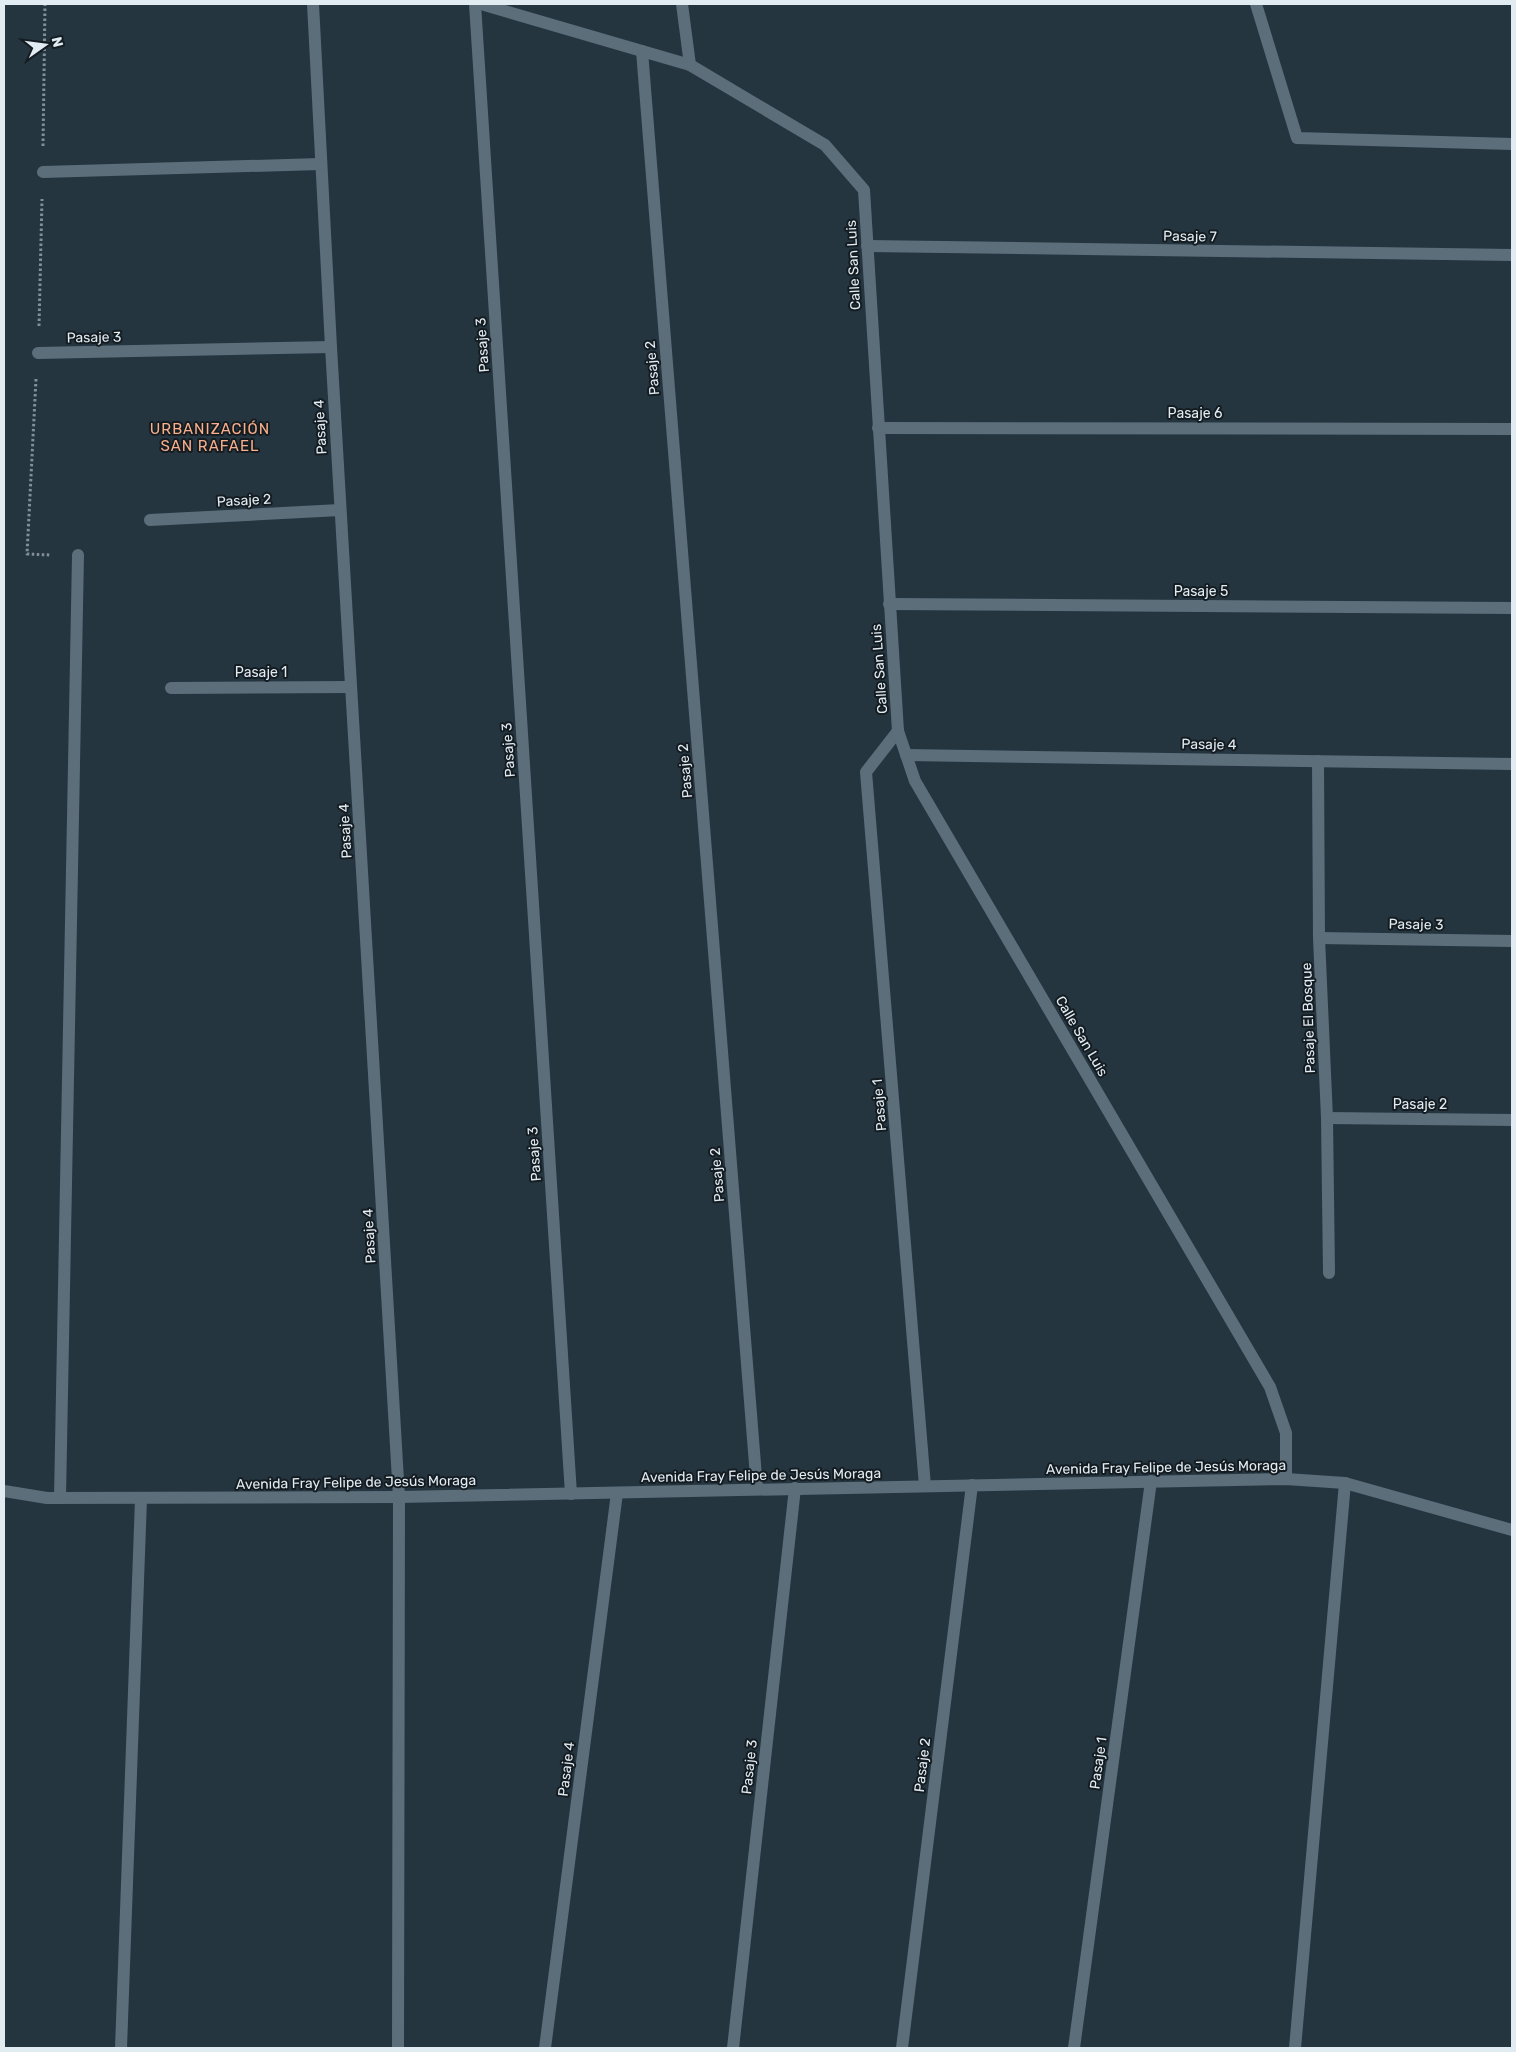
<svg xmlns="http://www.w3.org/2000/svg" width="1516" height="2052" font-family="Rubik,sans-serif">
<style>
.lines{fill:none;stroke-linecap:round;stroke-linejoin:round}
.path{stroke:#828f99;stroke-width:3;stroke-dasharray:2.5 2.5;stroke-linecap:butt}
.pedestrian{stroke:#5b6e7a;stroke-width:12}
.minor{stroke:#5b6e7a;stroke-width:12}
.tertiary{stroke:#5b6e7a;stroke-width:12}
.labels{text-anchor:middle;stroke-width:4;stroke-linejoin:round;paint-order:stroke}
.street-label{font-size:14px;fill:#e1ebf2;stroke:#141c21}
.neighbourhood-label{font-size:15px;letter-spacing:1px;fill:#f9af8b;stroke:#141c21}
</style>
<rect width="100%" height="100%" fill="#243540"/>
<g class="lines">
<g class="path">
<path d="M43,146L45,4"/>
<path d="M39,326L42,199"/>
<path d="M36,379L27,554L50,555"/>
</g>
<g class="pedestrian">
<path d="M313,4L331,347L399,1497"/>
<path d="M475,4L571,1494"/>
<path d="M642,51L757,1489"/>
<path d="M43,172L320,164"/>
<path d="M38,353L331,347"/>
<path d="M878,428L1512,429"/>
<path d="M150,520L340,510"/>
<path d="M889,604L1512,608"/>
<path d="M171,688L351,687"/>
<path d="M898,731L866,772L925,1486"/>
<path d="M906,755L1512,764"/>
<path d="M1318,761L1319,938L1327,1118L1329,1273"/>
<path d="M1319,938L1512,941"/>
<path d="M1327,1118L1512,1120"/>
<path d="M545,2048L617,1493"/>
<path d="M733,2048L795,1488"/>
<path d="M902,2048L972,1485"/>
<path d="M1074,2048L1151,1481"/>
</g>
<g class="minor">
<path d="M481,4L690,65L825,145L864,190L898,731L915,781L1270,1387L1286,1433V1479"/>
<path d="M682,4L690,65"/>
<path d="M1256,4L1297,138L1512,144"/>
<path d="M867,246L1512,255"/>
<path d="M60,1498L78,555"/>
<path d="M121,2048L141,1499"/>
<path d="M398,2048L399,1497"/>
<path d="M1295,2048L1345,1483"/>
</g>
<path class="tertiary" d="M4,1491L47,1498L399,1497L1286,1479L1345,1483L1512,1530"/>
</g>
<g class="labels">
<g class="street-label">
<text transform="translate(1190 236) rotate(1)" y="5">Pasaje 7</text>
<text transform="translate(853 265) rotate(-93)" y="5">Calle San Luis</text>
<text transform="translate(94 337) rotate(-1)" y="5">Pasaje 3</text>
<text transform="translate(482 345) rotate(-94)" y="5">Pasaje 3</text>
<text transform="translate(652 368) rotate(-95)" y="5">Pasaje 2</text>
<text x="1195" y="418">Pasaje 6</text>
<text transform="translate(320 427) rotate(-93)" y="5">Pasaje 4</text>
<text transform="translate(244 500) rotate(-3)" y="5">Pasaje 2</text>
<text x="1201" y="596">Pasaje 5</text>
<text transform="translate(879 669) rotate(-94)" y="5">Calle San Luis</text>
<text x="261" y="677">Pasaje 1</text>
<text transform="translate(1209 744) rotate(1)" y="5">Pasaje 4</text>
<text transform="translate(508 750) rotate(-94)" y="5">Pasaje 3</text>
<text transform="translate(685 771) rotate(-95)" y="5">Pasaje 2</text>
<text transform="translate(345 831) rotate(-93)" y="5">Pasaje 4</text>
<text transform="translate(1416 924) rotate(1)" y="5">Pasaje 3</text>
<text transform="translate(1308 1018) rotate(-92)" y="5">Pasaje El Bosque</text>
<text transform="translate(1082 1036) rotate(60)" y="5">Calle San Luis</text>
<text x="1420" y="1109">Pasaje 2</text>
<text transform="translate(879 1105) rotate(-95)" y="5">Pasaje 1</text>
<text transform="translate(534 1154) rotate(-94)" y="5">Pasaje 3</text>
<text transform="translate(717 1175) rotate(-95)" y="5">Pasaje 2</text>
<text transform="translate(369 1236) rotate(-93)" y="5">Pasaje 4</text>
<text transform="translate(1166 1467) rotate(-1)" y="5">Avenida Fray Felipe de Jesús Moraga</text>
<text transform="translate(761 1475) rotate(-1)" y="5">Avenida Fray Felipe de Jesús Moraga</text>
<text transform="translate(356 1482) rotate(-1)" y="5">Avenida Fray Felipe de Jesús Moraga</text>
<text transform="translate(1098 1763) rotate(-82)" y="5">Pasaje 1</text>
<text transform="translate(922 1765) rotate(-83)" y="5">Pasaje 2</text>
<text transform="translate(749 1767) rotate(-84)" y="5">Pasaje 3</text>
<text transform="translate(566 1769) rotate(-83)" y="5">Pasaje 4</text>
</g>
<g class="neighbourhood-label">
<text x="210" y="434">URBANIZACIÓN<tspan x="210" dy="17">SAN RAFAEL</tspan></text>
</g>
</g>
<rect width="1516" height="2052" fill="none" stroke="#e1ebf2" stroke-width="10"/>
<g transform="translate(45 45) rotate(76)" stroke="#141c21" stroke-width="4" paint-order="stroke">
<path d="M0-4L9 19L0 12L-9 19Z" fill="#e1ebf2"/>
<text y="-8" font-size="14" font-weight="bold" text-anchor="middle" fill="#e1ebf2">N</text>
</g>
</svg>
